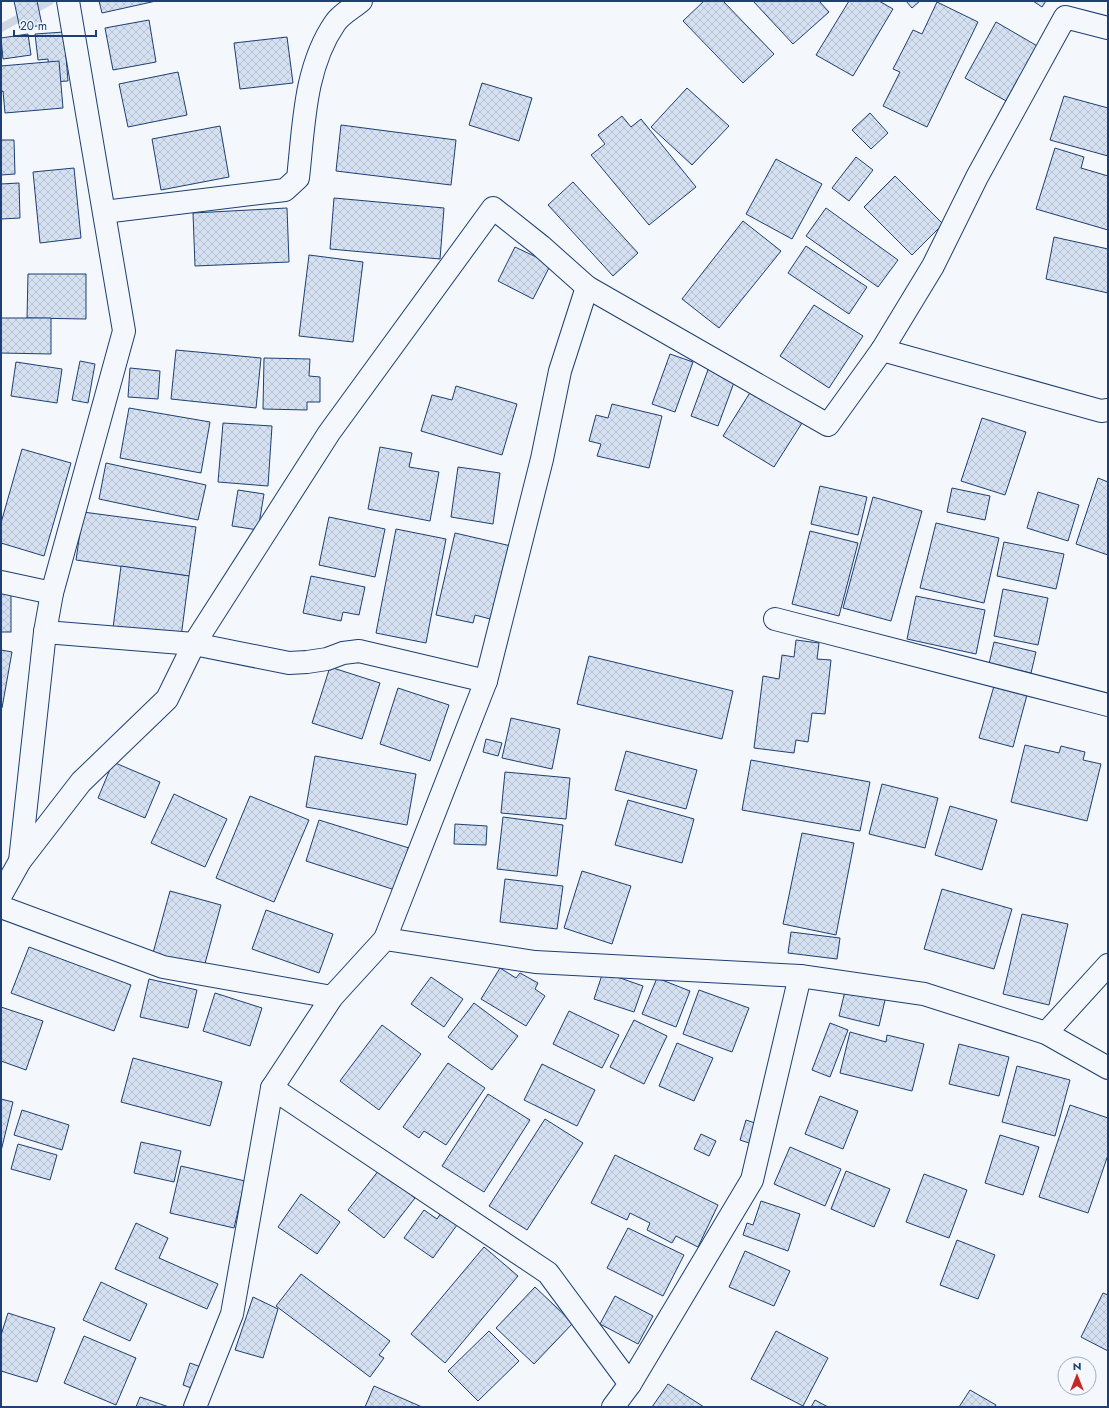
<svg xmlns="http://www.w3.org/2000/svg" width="1109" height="1408" font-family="Jost,sans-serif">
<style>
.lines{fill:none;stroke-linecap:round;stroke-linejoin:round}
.stream{stroke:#cfd7e4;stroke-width:8}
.building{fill:url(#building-cross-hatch);stroke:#1d3f73}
.street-casing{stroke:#1d3f73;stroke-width:24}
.street{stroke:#f4f7fb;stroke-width:22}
</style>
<defs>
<pattern id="building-cross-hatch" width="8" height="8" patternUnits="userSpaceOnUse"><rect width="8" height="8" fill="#d5e0f0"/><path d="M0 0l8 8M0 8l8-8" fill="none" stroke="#b6c1d1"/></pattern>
</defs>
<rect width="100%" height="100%" fill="#f4f7fb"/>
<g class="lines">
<path class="stream" d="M1,28L50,1"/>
</g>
<g class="building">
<path d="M14,1H37L42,25L20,29Z"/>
<path d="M99,1H156L102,13Z"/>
<path d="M704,1H723L774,54L743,83L683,21Z"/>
<path d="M753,1H819L829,12L793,44Z"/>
<path d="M849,1H879L893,9L853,76L816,55Z"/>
<path d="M906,1H920L912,8Z"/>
<path d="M1033,1H1046L1042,7Z"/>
<path d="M937,2L978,22L927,127L883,106L900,72L893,69L913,30L922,34Z"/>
<path d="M149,20L156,62L113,70L105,28Z"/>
<path d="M996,22L1039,47L1008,102L965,78Z"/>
<path d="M64,32L68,81L50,82L48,59L38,60L35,34Z"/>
<path d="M28,34L31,55L3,59L1,38Z"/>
<path d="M287,37L293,83L240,89L234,43Z"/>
<path d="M59,61L63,108L5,113L3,91L1,92V66Z"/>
<path d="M178,72L187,115L128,127L119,84Z"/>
<path d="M482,83L532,98L519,141L469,125Z"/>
<path d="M687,88L729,126L692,165L651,127Z"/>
<path d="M1064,96L1108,108V156L1050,140Z"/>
<path d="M870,113L888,133L871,149L852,130Z"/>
<path d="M622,116L631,127L641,119L696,187L649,225L591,155L605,144L598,135Z"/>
<path d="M341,125L456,140L451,185L336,171Z"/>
<path d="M220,126L229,177L161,190L152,139Z"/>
<path d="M1,140H14L15,174L1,175Z"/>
<path d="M1055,148L1084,157L1081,168L1108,176V230L1036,209Z"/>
<path d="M856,157L873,170L849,201L832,188Z"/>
<path d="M776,159L822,184L792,239L746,214Z"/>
<path d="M74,168L81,238L40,243L33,172Z"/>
<path d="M895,176L943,224L912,255L864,207Z"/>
<path d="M573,182L638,253L613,276L548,205Z"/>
<path d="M19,183L20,218L1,219V184Z"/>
<path d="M334,198L444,208L440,259L330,249Z"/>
<path d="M287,208L289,262L195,266L193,213Z"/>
<path d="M826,208L898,260L878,287L806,236Z"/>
<path d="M743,221L781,251L719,328L682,299Z"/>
<path d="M1054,237L1108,249V293L1046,279Z"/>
<path d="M806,246L867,287L849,314L788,273Z"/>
<path d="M515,247L551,264L533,299L498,281Z"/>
<path d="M309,255L363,262L353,342L299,336Z"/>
<path d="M28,274H86V319L27,318Z"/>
<path d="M814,305L863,336L829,388L780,356Z"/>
<path d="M1,318H51V354L1,353Z"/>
<path d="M176,350L261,358L256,408L171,399Z"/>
<path d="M670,354L693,362L675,412L652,404Z"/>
<path d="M264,358L310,359L309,376L320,377V402H307V410L263,409Z"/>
<path d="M80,361L95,364L88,403L72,400Z"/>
<path d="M16,362L62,369L57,403L11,396Z"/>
<path d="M709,367L736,377L718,426L691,416Z"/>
<path d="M130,368L160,371L158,399L128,397Z"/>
<path d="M456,386L517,404L502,455L421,431L432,395L452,400Z"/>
<path d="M751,391L802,423L774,467L723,436Z"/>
<path d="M612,404L662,416L649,468L597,456L601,444L589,441L596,415L608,418Z"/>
<path d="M129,408L210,422L201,473L120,458Z"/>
<path d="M982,418L1026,432L1005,495L961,481Z"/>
<path d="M223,423L272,426L268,486L218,482Z"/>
<path d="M380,447L412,453L409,467L439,472L430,521L368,509Z"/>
<path d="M22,449L71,463L44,556L1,543V523Z"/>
<path d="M106,463L206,485L198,520L99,499Z"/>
<path d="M458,467L500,473L493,524L451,517Z"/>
<path d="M1098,478L1108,482V555L1076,544Z"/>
<path d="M820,486L867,497L858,535L811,524Z"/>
<path d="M952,488L990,496L985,520L947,512Z"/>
<path d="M238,490L264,494L258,530L232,526Z"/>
<path d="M1038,492L1079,505L1068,541L1027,528Z"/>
<path d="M873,497L922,511L891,621L843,608Z"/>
<path d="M83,512L196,527L189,576L76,560Z"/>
<path d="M329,517L385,529L375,577L319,565Z"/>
<path d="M936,523L999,538L984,603L920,588Z"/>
<path d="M396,529L446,539L426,643L376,633Z"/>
<path d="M810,531L858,543L839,616L792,604Z"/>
<path d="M455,533L511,546L494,620L475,615L473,623L436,615Z"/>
<path d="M1004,542L1064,554L1056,589L997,576Z"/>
<path d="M121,566L189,576L181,637L113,628Z"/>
<path d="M311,576L365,587L359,615L343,612L341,621L303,613Z"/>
<path d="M1003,589L1048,598L1038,645L994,636Z"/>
<rect x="1" y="593" width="10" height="39"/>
<path d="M916,596L985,610L976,654L907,639Z"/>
<path d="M796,640L819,643L817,659L831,660L825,714L812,713L808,742L796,740L794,753L754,748L763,676L779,679L782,655L794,657Z"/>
<path d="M994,642L1036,652L1031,673L989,664Z"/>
<path d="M1,650L12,652L2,708H1Z"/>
<path d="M589,656L733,691L722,739L577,704Z"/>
<path d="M330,667L380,683L362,739L312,723Z"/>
<path d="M994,686L1027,695L1013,747L979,738Z"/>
<path d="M398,688L449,705L430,761L380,744Z"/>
<path d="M511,718L560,729L552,769L502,758Z"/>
<path d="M486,739L502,743L498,756L483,752Z"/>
<path d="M1025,745L1059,753L1061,746L1085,752L1083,760L1101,764L1087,821L1011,802Z"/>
<path d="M626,751L697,770L686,809L615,790Z"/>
<path d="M315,756L416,774L407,825L306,807Z"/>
<path d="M751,760L870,782L860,831L742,810Z"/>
<path d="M113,762L160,782L145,818L98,798Z"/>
<path d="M505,772L570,778L566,819L501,813Z"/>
<path d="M882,784L938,798L925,848L869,834Z"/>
<path d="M174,794L227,819L205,867L151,843Z"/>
<path d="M250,796L309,820L274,902L216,878Z"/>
<path d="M628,800L694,819L682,863L615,845Z"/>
<path d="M950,806L997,820L982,870L935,855Z"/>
<path d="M503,817L563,825L557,876L497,869Z"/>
<path d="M319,820L409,848L395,890L306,861Z"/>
<path d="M455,824L487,826L486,845L454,844Z"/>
<path d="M802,833L854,843L836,935L783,924Z"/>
<path d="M582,871L631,886L612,944L564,928Z"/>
<path d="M505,879L563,886L557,929L500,922Z"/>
<path d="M942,889L1012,909L994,969L924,949Z"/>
<path d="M170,891L221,905L204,967L153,953Z"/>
<path d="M266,910L333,934L319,973L252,949Z"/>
<path d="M1022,914L1068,924L1049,1005L1003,994Z"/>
<path d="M791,932L840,938L837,959L788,953Z"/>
<path d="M29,947L131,985L114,1031L11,993Z"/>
<path d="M500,968L516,978L520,973L538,983L535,989L545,996L526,1026L481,999Z"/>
<path d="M603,972L643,986L634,1012L594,999Z"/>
<path d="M431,977L463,999L444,1027L411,1004Z"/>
<path d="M657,978L690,991L676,1027L642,1014Z"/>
<path d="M149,979L197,990L188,1028L140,1017Z"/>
<path d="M846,987L886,996L879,1026L839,1016Z"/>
<path d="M699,990L749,1008L732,1052L683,1034Z"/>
<path d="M215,993L262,1008L250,1046L203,1031Z"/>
<path d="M474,1003L518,1036L492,1070L448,1037Z"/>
<path d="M1,1007L43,1021L26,1070L1,1061Z"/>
<path d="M569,1011L619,1035L602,1068L553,1044Z"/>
<path d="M634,1020L667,1036L644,1084L610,1067Z"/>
<path d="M830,1023L848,1030L830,1077L812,1070Z"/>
<path d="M382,1025L421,1054L379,1110L340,1081Z"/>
<path d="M850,1032L886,1042L887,1035L924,1044L912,1091L840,1073Z"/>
<path d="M677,1043L713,1058L694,1101L659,1086Z"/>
<path d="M959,1044L1009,1057L999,1096L949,1084Z"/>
<path d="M133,1058L222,1082L210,1126L121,1102Z"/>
<path d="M448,1063L485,1088L446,1145L424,1131L419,1138L403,1127Z"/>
<path d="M542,1064L595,1090L577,1126L524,1100Z"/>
<path d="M1017,1066L1070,1080L1055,1136L1002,1122Z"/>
<path d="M488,1094L530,1120L484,1192L442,1166Z"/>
<path d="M820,1096L858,1111L843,1149L805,1134Z"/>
<path d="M1,1099L13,1102L1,1151Z"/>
<path d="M1070,1105L1108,1118V1155L1088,1213L1039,1197Z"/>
<path d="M22,1110L69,1125L62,1150L14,1135Z"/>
<path d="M545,1119L583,1143L527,1230L489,1206Z"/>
<path d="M746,1120L761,1125L755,1145L740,1140Z"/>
<path d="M701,1134L716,1141L709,1156L694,1149Z"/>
<path d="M1000,1135L1039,1147L1023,1195L985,1183Z"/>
<path d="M141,1142L181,1151L174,1182L134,1173Z"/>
<path d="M18,1144L57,1155L50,1180L11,1169Z"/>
<path d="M790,1147L841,1169L825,1206L774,1184Z"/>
<path d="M615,1155L718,1205L698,1247L676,1236L672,1243L647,1230L650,1223L630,1213L627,1220L591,1203Z"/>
<path d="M181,1166L245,1181L234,1228L170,1213Z"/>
<path d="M379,1170L415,1198L384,1238L348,1210Z"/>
<path d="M846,1171L890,1189L874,1227L831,1209Z"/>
<path d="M924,1174L967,1190L949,1238L906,1222Z"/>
<path d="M301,1194L340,1222L317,1254L278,1227Z"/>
<path d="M761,1201L800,1214L788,1251L743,1235L747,1223L753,1225Z"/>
<path d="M424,1210L437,1219L441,1213L457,1225L433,1258L404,1238Z"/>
<path d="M136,1223L168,1238L159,1258L218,1284L207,1309L115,1269Z"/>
<path d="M628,1228L684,1255L663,1296L607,1268Z"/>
<path d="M957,1240L995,1255L978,1299L940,1285Z"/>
<path d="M484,1247L518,1276L445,1363L411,1334Z"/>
<path d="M745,1251L790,1271L774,1306L729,1287Z"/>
<path d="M301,1274L390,1341L379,1355L384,1358L370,1377L276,1306Z"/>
<path d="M101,1282L147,1304L130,1341L83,1320Z"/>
<path d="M535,1287L573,1323L534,1364L496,1328Z"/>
<path d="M1103,1293L1108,1295V1351L1081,1337Z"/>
<path d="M615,1296L653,1316L638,1344L600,1324Z"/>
<path d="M253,1297L278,1309L263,1358L235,1350Z"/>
<path d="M8,1313L55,1328L37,1382L1,1371V1335Z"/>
<path d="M489,1331L519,1361L478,1401L448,1371Z"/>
<path d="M776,1331L828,1358L803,1406L751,1379Z"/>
<path d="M84,1336L136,1358L116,1405L64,1383Z"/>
<path d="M190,1363L201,1367L194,1389L183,1385Z"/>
<path d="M668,1384L704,1407H652Z"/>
<path d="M374,1386L422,1407H365Z"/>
<path d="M970,1390L996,1405L995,1407H959Z"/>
<path d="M140,1397L169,1407H136Z"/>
<path d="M815,1400L828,1407H811Z"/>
</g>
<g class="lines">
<g class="street-casing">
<g id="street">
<path d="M104,212L285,190L298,178C304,126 304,68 335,23C341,14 353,8 361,1"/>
<path d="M882,350L1101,411L1108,410"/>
<path d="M1,582L52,593"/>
<path d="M775,619L1108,705"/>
<path d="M45,632L194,644L289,663L307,662L327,659L343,653L359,651L486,681"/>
<path d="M20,861L81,782L167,699L194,644L329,433L493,208L541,246L587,287L828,425L882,350L933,266L977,177L1065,17L1108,28"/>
<path d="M1,895L20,861L45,632L52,593L124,331L68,1"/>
<path d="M1,907L163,967L332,997"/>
<path d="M385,939L486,681L542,459L560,371L587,287"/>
<path d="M1046,1033L1108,965"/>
<path d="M272,1088L548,1273L630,1384"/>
<path d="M195,1407L232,1314L272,1088L332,997L385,939L535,962L800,976L924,994L1046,1033L1108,1068"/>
<path d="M613,1407L630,1384L752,1180L800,976"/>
</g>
</g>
<use href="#street" class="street"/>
</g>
<rect width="1109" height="1408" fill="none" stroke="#1d3f73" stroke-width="4"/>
<g transform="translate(1077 1376)"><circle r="19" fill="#f4f7fb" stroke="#9eadc5"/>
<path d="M0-3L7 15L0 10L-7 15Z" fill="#c62828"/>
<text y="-6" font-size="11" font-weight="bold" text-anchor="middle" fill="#1d3f73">N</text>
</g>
<path d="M14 30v6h82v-6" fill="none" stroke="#1d3f73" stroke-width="2"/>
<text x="20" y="30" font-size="12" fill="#1d3f73" stroke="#f4f7fb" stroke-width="3" paint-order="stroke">20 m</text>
</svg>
